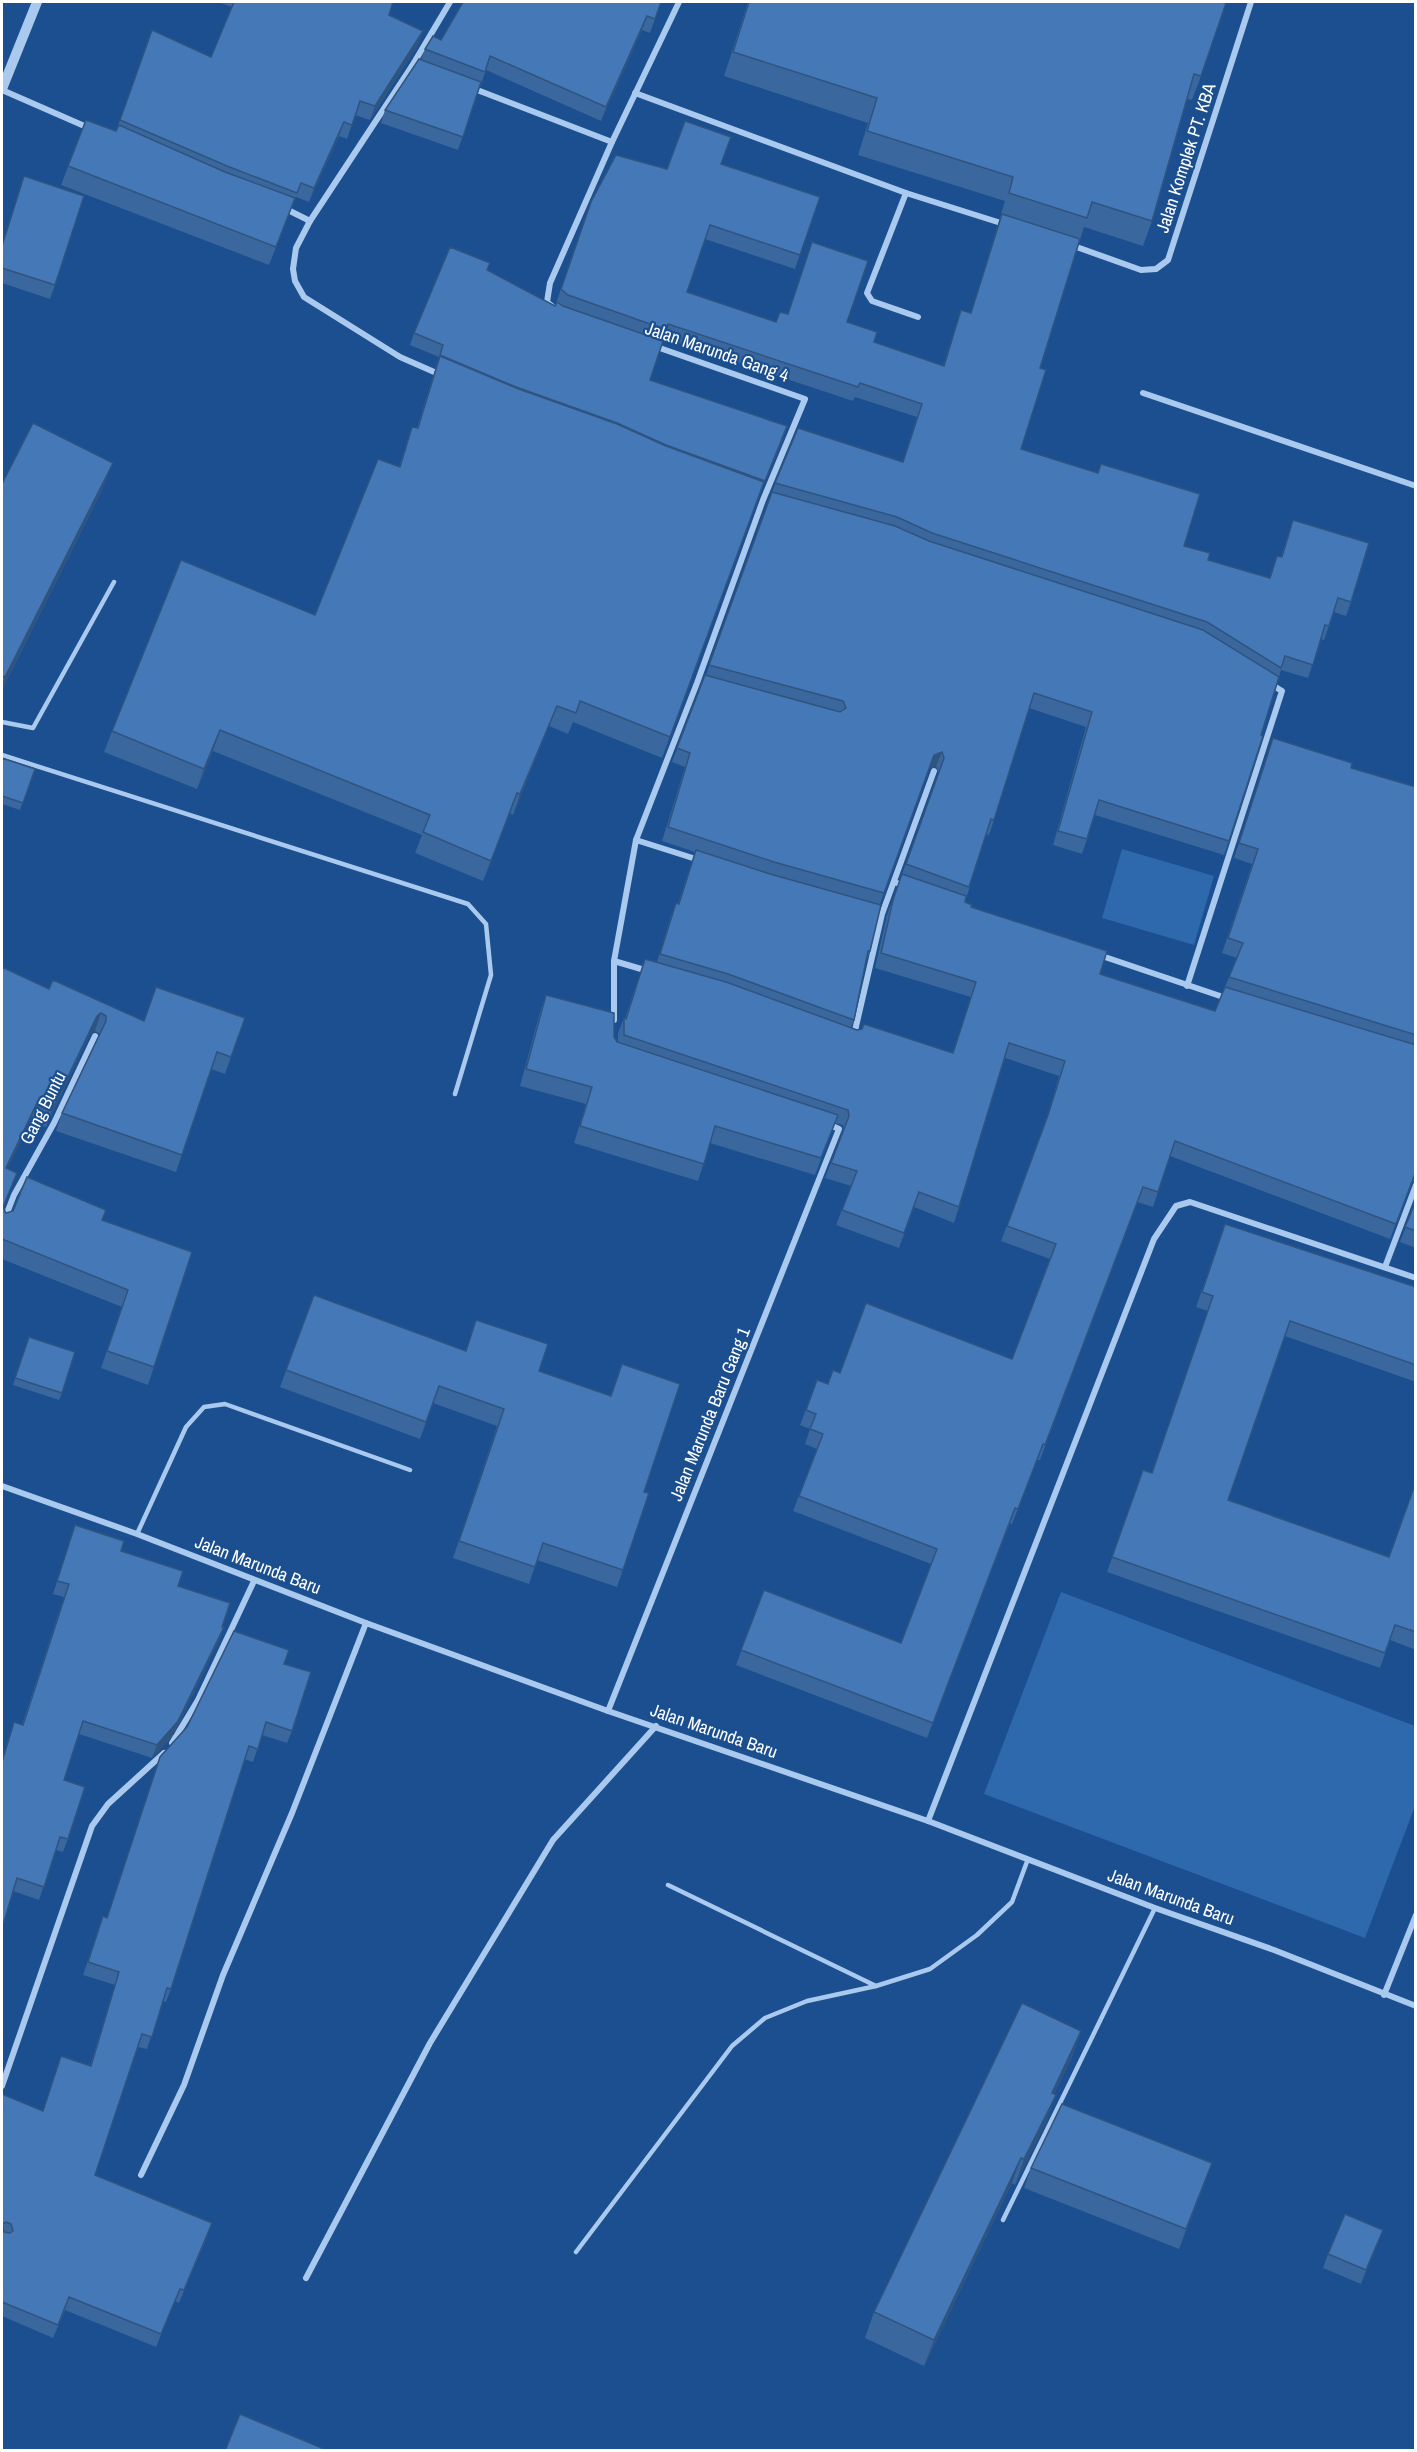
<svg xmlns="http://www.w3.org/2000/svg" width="1417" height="2452" font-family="'Archivo Narrow',sans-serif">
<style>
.green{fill:#2e69ad}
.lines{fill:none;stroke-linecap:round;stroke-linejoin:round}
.service{stroke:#a9c9ee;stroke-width:4.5}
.minor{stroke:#a9c9ee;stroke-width:6}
.tertiary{stroke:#a9c9ee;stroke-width:10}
.wall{fill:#3a679d;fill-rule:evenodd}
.shaded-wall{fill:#305480}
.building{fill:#4478b7;stroke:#305480;stroke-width:1.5;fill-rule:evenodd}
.labels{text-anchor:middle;stroke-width:4.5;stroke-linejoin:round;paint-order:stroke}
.street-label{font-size:18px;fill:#fff;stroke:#1b4f8f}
</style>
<rect width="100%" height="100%" fill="#1b4f8f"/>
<g class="green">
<path d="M1122,849L1214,876L1194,945L1102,918Z"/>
<path d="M1061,1592L1415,1726V1806L1365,1938L984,1794Z"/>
</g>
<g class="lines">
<g class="service">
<path d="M2,722L33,728L114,582"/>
<path d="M2,755L468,904L486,924L491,975L455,1094"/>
<path d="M137,1534L186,1427L204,1407L225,1404L410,1470"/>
<path d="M668,1885L876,1986"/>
<path d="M1003,2220L1155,1908"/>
<path d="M576,2252L732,2046L765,2018L807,2001L876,1986L930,1969L977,1935L1012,1902L1028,1859"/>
</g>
<g class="minor">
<path d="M412,66L450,2"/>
<path d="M472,88L612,142"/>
<path d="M2,90L89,128"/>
<path d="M635,93L906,193L1004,224"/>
<path d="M906,193L867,293L872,301L918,317"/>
<path d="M284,208L310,221L296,248L293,269L295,281L304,297L400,357L441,375"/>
<path d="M310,221L412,66L421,69"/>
<path d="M1071,245L1141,270L1156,269L1168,260L1251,2"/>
<path d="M552,306L547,302L550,283L612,142L679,2"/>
<path d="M1143,393L1416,486"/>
<path d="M636,840L699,860"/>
<path d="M894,882L906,886"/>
<path d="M1099,955L1229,999"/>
<path d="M614,961L648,971"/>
<path d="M1187,986L1282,691L1269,683"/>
<path d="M614,1020V961L636,840L697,683L763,500L805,399L654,346"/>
<path d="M854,1035L882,914L934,771"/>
<path d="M2,1226L14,1195L54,1123L95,1036"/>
<path d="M1385,1267L1416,1185"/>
<path d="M2,1486L137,1534L366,1623L608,1711L928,1821L1155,1908L1274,1950L1416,2006"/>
<path d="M608,1711L839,1129L828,1124"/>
<path d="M172,1743L198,1700L254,1581"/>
<path d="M928,1821L1154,1239L1176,1206L1190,1202L1416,1278"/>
<path d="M1384,1995L1416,1915"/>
<path d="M2,2086L92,1826L108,1804L164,1753"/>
<path d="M141,2175L184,2085L223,1975L292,1813L366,1623"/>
<path d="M306,2278L430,2043L553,1840L656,1726"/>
</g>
<path class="tertiary" d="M2,89L37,2"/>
</g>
<g class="wall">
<path d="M218,2H393L389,15L423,31L418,45L370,120L355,115L347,139L339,136L309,202L296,197L269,265L61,185L86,120L116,131L152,30L211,57L232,7Z"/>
<path d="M661,2L650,33L642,30L601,121L486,70L458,150L381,123L385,110L421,60L425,49L441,40Z"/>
<path d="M748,2H1221L1201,76L1192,100L1187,99L1152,221L1143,246L1084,227L1040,368L1021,449L1208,560L1269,578L1277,556L1281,557L1293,520L1351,602L1346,616L1334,612L1324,640L1321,639L1308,678L1281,670L1229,841L1224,855L1095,815L1082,854L1053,845L1086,727L1029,708L994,820L989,835L986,834L965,902L971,907L1100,974L1215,1011L1237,958L1222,953L1252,864L1234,858L1273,738L1351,768L1416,787V1181L1411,1183L1390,1239L1170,1156L1153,1207L1137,1202L1040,1460H1037L1012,1524L1010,1523L927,1738L736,1665L764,1590L901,1643L931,1564L793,1511L817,1449L805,1444L810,1429L800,1425L817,1380L828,1384L840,1373L1012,1359L1050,1259L1001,1241L1044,1128L1059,1076L1005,1058L959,1207L954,1223L914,1207L899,1248L836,1225L851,1186L825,1178L844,1130L843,1125L835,1123L815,1175L710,1143L698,1181L574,1143L586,1104L520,1086L540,1012L546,995L614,1037L618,1042V1033L624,1018H625L645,959L657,962L671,916L676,903L678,904L695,852L662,841L685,767L672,762L706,675L772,492L798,428L903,462L917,417L855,397L853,401L664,338L650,380L783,439L760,493L662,758L573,722L568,734L549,726L513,815L510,813L483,881L415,853L422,835L213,751L197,789L104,752L112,731L315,615L399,467L412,427L417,428L439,357L410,345L414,333L487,270L555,306L586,215L667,169L721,164L820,197L795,269L705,239L687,292L776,322L787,314L847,322L874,342L943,366L961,310L971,313L1005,201L858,155L868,123L724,76ZM936,766L939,773L887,915L875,968L971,997L953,1052L851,1028L854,1020L865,964L870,951L880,904L929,769Z"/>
<path d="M24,176L55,285L50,299L2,283V245Z"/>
<path d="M2,484L103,488L2,690Z"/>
<path d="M2,758L35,769L20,810L2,804Z"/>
<path d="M2,967L49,989L144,1021L245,1018L225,1074L211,1069L176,1172L56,1131L62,1113L100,1034L95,1031L90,1034L46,1127L30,1122L7,1169L4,1208L6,1213L102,1221L192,1252L148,1385L101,1368L122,1307L2,1259Z"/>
<path d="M1416,1201V1248L1400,1242Z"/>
<path d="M1225,1224L1416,1287V1382L1285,1336L1228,1500L1389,1557L1416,1481V1650L1390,1640L1380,1668L1107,1572L1143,1470L1152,1473L1208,1311L1196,1307Z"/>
<path d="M314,1295L466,1351L539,1371L611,1396L622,1364L644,1492L623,1570L617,1587L537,1560L529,1584L453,1558L497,1426L433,1403L420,1439L280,1387Z"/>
<path d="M29,1337L62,1393L59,1400L13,1385Z"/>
<path d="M75,1525L121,1551L178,1586L222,1627H224L219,1640L174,1734L152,1758L79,1734L64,1780L68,1839L63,1852L56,1850L39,1900L13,1891L2,1928V1760L14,1722L22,1725L64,1597L53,1594Z"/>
<path d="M284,1664L292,1731L287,1743L262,1735L253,1762L244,1759L171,1989L166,2002L163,2001L147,2049L138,2047L95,2175L208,2235L179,2303L175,2301L156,2347L65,2310L53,2338L2,2316V2094L43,2111L61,2056L90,2066L115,1985L83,1975L103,1916L107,1918Z"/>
<path d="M1081,2031L1072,2057L1054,2094L1047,2120L1015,2185L1012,2183L924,2366L865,2338L874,2312Z"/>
<path d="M1031,2168L1205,2183L1179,2249L1024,2188Z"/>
<path d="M1378,2243L1361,2284L1323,2268L1328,2254Z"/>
</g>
<g class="shaded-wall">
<path d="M647,16L642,30L601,121L606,107Z"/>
<path d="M423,31L418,45L370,120L375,106Z"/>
<path d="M344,122L339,136L309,202L314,188Z"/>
<path d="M113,463L103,488L2,690V686L5,677Z"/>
<path d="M557,706L549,726L513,815L520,794Z"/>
<path d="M220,730L213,751L197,789L204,769Z"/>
<path d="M942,752L936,766L929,769L934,755Z"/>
<path d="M101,1013L95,1031L90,1034L46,1127L52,1110L97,1016Z"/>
<path d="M36,1105L30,1122L2,1181L6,1168Z"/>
<path d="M224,1627L219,1640L174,1734L152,1758L157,1745Z"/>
<path d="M1081,2031L1072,2057L1042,2118L1052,2093Z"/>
<path d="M1056,2095L1047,2120L1015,2185L1024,2159Z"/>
<path d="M1021,2158L1012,2183L924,2366L934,2340Z"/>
<path d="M1212,2163L1205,2183L1179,2249L1186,2229Z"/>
<path d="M212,2223L208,2235L179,2303L184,2290Z"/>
<path d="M1383,2230L1378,2243L1361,2284L1366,2270Z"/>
</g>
<g class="building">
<path d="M234,2H393L389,15L423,31L375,106L360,101L352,125L344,122L314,188L301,183L297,193L227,166L120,120L152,30L211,57Z"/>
<path d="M463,2H661L655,19L647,16L606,107L490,56L485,72L425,49L433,36L441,40Z"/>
<path d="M749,2H1221L1226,3L1201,76L1194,74L1152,221L1092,202L1087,218L1009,193L1013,177L867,131L877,98L733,52Z"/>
<path d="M419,59L481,82L463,137L385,110Z"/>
<path d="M86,120L116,131L119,125L225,172L295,198L276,247L68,166Z"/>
<path d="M685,121L731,137L721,164L820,197L800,255L710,225L687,292L776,322L780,312L788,314L812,242L868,261L847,322L877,332L874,342L944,366L961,310L971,313L1002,214L1080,239L1040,368L1046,370L1021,449L1098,473L1101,464L1200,494L1184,546L1210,553L1208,560L1270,578L1277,556L1282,557L1293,520L1369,543L1351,602L1338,598L1329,626L1325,625L1313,665L1285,656L1281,668L1207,622L932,533L897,517L775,483L798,428L903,462L922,404L860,383L858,387L668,324L667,330L568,295L561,289L591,202L616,155L667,169Z"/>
<path d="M24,176L84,196L55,285L2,268V246Z"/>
<path d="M450,247L490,263L487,270L555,306L557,302L563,306L663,341L650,380L787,426L765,481L666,445L617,423L516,387L440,355L443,345L414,333Z"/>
<path d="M440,356L516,388L617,424L666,446L764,482L670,737L580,701L576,713L557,706L520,794L517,793L491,861L423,832L430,815L220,730L204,769L112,731L181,560L315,615L378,459L400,467L412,427L418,428Z"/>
<path d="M33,423L113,463L5,677L2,676V484Z"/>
<path d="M772,492L895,526L929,541L1203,630L1279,677L1261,735L1263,736L1229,841L1099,800L1087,839L1058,831L1092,712L1034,693L994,820L991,819L969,887L906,864L944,758L942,752L934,755L884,893L774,862L668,827L690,753L677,748L705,675L840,712L846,708L843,701L709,665Z"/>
<path d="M1273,738L1352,763L1351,768L1416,787V1035L1229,977L1243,943L1228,938L1258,849L1239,843Z"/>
<path d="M2,758L35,769L23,803L2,796Z"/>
<path d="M696,850L770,874L881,905L870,951H868L854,1020L728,974L660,954L676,903L679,904Z"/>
<path d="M902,874L966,896L965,902L972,905L971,907L1107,951L1100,974L1215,1011L1225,987L1416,1045V1171L1396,1224L1175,1141L1158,1192L1143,1187L1045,1445L1043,1444L1018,1509L1015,1508L933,1723L741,1650L764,1590L901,1643L937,1549L799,1496L823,1434L810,1429L816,1414L806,1410L817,1380L828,1384L833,1370L840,1373L866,1303L1012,1359L1056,1244L1007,1226L1048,1115L1065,1061L1009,1043L959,1207L919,1192L904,1233L842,1210L857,1171L831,1163L849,1116L848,1110L624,1035V1018L626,1019L645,959L726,982L857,1030L862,1029L864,1024L953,1053L976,982L881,953L893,900Z"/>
<path d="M2,967L49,989L53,980L144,1021L156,987L245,1018L231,1057L217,1052L182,1155L62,1113L106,1021V1016L101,1013L97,1016L52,1110L36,1105L6,1168L17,1173L3,1207L6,1213L13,1211L27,1177L106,1210L102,1220L192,1252L154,1367L107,1351L128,1290L2,1239Z"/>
<path d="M546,995L614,1013V1037L617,1042L838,1115L821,1158L715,1126L704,1164L580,1126L592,1087L526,1069Z"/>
<path d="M1416,1201V1231L1405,1227Z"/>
<path d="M1225,1224L1416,1287V1365L1290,1321L1228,1500L1389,1557L1416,1482V1632L1395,1625L1385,1653L1112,1557L1143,1470L1152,1473L1213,1296L1202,1292Z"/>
<path d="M314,1295L466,1351L476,1320L548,1344L539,1371L611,1396L622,1364L680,1384L644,1492L649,1493L623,1570L543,1543L535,1567L459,1541L504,1409L439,1386L426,1422L286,1370Z"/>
<path d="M29,1337L75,1352L62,1393L15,1378Z"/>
<path d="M75,1525L124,1541L121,1551L183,1571L178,1586L230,1603L222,1627H224L178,1721L157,1745L83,1721L64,1780L85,1787L68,1839L60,1837L44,1887L17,1878L2,1928V1762L14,1722L23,1725L69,1584L57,1581Z"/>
<path d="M234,1631L289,1650L284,1664L311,1672L292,1731L266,1722L258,1749L249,1746L171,1989L167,1988L152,2037L142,2034L95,2175L212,2223L184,2290L180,2289L161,2334L69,2297L58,2325L2,2302V2094L43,2111L61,2056L91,2066L119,1972L88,1962L103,1916L107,1918L160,1757L187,1727ZM6,2222L11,2224L13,2231L10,2233L4,2232L2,2224Z"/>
<path d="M1022,2003L1081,2031L1052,2093L1056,2095L1024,2159L1021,2158L934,2340L874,2312Z"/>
<path d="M1062,2104L1212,2163L1186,2229L1031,2168Z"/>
<path d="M1345,2214L1383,2230L1366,2270L1328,2254Z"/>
<path d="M240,2414L329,2451H225Z"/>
</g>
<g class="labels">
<g class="street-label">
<text transform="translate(1186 158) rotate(-72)" y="6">Jalan Komplek PT. KBA</text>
<text transform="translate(717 352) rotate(19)" y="6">Jalan Marunda Gang 4</text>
<text transform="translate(43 1108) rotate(-63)" y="6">Gang Buntu</text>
<text transform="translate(710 1414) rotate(-68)" y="6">Jalan Marunda Baru Gang 1</text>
<text transform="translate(258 1565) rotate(21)" y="6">Jalan Marunda Baru</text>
<text transform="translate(714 1731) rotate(19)" y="6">Jalan Marunda Baru</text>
<text transform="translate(1171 1897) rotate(20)" y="6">Jalan Marunda Baru</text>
</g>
</g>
<rect width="1417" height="2452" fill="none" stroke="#ffffff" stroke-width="6"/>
</svg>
